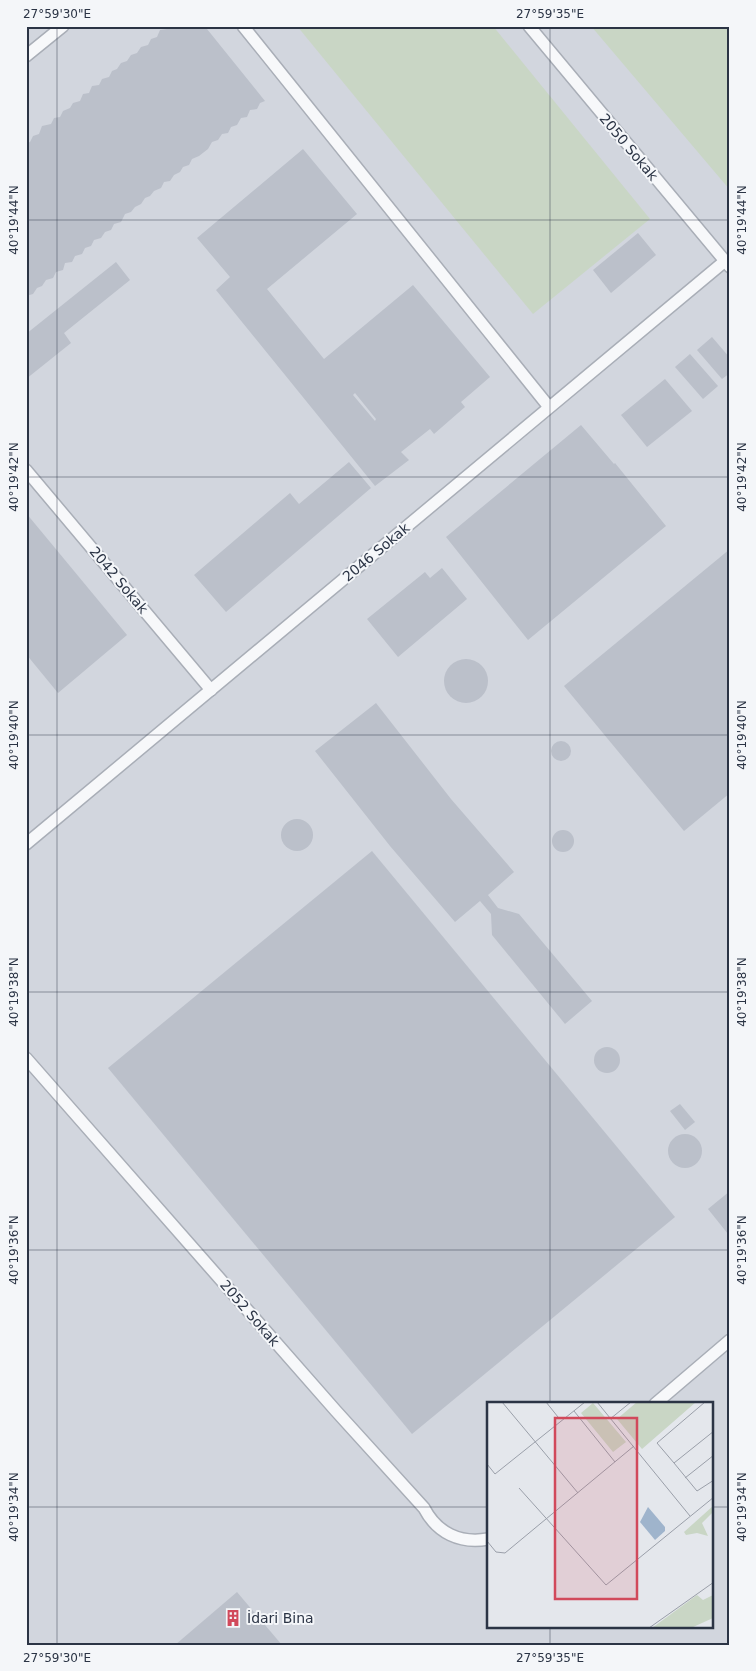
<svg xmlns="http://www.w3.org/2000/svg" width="756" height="1671" font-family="'DejaVu Sans',sans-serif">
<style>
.built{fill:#d2d6de;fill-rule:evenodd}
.green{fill:#c9d6c5}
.building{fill:#bbc0ca;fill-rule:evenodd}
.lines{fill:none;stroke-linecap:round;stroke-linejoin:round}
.lane-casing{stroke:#a9aeb7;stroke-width:14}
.lane{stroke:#f7f8fa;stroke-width:11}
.ticks{fill:none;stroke:#2b3445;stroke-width:1;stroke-opacity:0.45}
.labels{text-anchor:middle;stroke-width:4;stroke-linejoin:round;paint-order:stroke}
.street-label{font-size:14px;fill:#2b3445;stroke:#f4f6f9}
.poi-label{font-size:14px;fill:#2b3445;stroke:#f4f6f9;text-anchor:start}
.inset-road{fill:none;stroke:#9a9fa9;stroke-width:1}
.view{fill:#d1495b;fill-opacity:0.15;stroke:#d1495b;stroke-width:2.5}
.inset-edge{fill:none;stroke:#2b3445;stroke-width:2.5}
.neatline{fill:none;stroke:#2b3445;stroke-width:2}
.ticks-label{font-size:12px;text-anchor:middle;fill:#2b3445}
</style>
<rect width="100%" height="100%" fill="#e4e7ec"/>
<path class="built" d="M26,26H730V1645H26ZM488,1404H712V1627H488Z"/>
<g class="green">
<path d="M297,26H493L650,219L533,314Z"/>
<path d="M591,26H730V190Z"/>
</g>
<g class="building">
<path d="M168,26H203L207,29L265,101L260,103L257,109L250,110L247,117L241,118L237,125L231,127L228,133L222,134L218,140L212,142L208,149L199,156L192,159L189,165L183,167L180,172L174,175L170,181L164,182L161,188L154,191L150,196L145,198L141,204L135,207L131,212L125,214L121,222L114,224L111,230L105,232L101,238L94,240L91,246L85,248L82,254L75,256L72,262L65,263L63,270L56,272L53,278L46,280L42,286L37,288L33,294L26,296V143L30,142L33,136L39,134L42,126L51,124L54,118L60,117L63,111L70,108L73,103L80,101L83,94L89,93L92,86L99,85L102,79L109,77L112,71L117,69L121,63L127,61L131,55L137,53L141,47L148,45L151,39L157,37L160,30L167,29Z"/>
<path d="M303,149L357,214L267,289L324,359L413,285L490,377L461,402L465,407L434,434L430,429L401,452L409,460L375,486L216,290L230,277L197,238ZM355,393L376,419L375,421L353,395Z"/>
<path d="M638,233L656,255L611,293L593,270Z"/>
<path d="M116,262L130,280L64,333L71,343L26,379V334Z"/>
<path d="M712,337L730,358V373L722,379L697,350Z"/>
<path d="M690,354L718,386L703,399L675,367Z"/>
<path d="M665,379L692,411L647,447L621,415Z"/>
<path d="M581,425L614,464L615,463L666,526L528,640L446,537Z"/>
<path d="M349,462L371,488L226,612L194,575L290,493L299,504Z"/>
<path d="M26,513L127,635L58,693L26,654Z"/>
<path d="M730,549V793L684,831L564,686Z"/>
<path d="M442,568L467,599L398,657L367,619L425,572L430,578Z"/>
<circle cx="466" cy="681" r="22"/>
<path d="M376,703L451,799L514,872L488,895L498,908L519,914L592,1001L565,1024L492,935L491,914L480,901L455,922L390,846L315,751Z"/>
<circle cx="561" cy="751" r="10"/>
<circle cx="297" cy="835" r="16"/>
<circle cx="563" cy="841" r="11"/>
<path d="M372,851L675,1217L412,1434L108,1068Z"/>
<circle cx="607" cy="1060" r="13"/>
<path d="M680,1104L695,1122L685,1130L670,1111Z"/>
<circle cx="685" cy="1151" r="17"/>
<path d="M730,1191V1232L728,1234L708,1209Z"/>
<path d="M237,1592L282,1645H175Z"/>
</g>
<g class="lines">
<g class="lane-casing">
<g id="lane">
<path d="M243,26L549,407"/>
<path d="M529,26L730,267"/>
<path d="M26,56L63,26"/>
<path d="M26,470L211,690"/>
<path d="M26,844L725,261"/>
<path d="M26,1058L336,1411L424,1508C437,1533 460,1544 488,1539"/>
<path d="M655,1404L730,1340"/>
</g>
</g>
<use href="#lane" class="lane"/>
</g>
<path class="ticks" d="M57,26V1645M550,26V1404M26,220H730M26,477H730M26,735H730M26,992H730M26,1250H730M26,1507H488M712,1507H730M550,1627V1645"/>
<defs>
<g id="building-bare" transform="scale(1.35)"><path d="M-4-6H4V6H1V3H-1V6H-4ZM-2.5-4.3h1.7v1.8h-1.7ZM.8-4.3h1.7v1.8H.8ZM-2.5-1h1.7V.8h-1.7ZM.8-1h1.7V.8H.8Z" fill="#d1495b" stroke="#f4f6f9" stroke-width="2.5" paint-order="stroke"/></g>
</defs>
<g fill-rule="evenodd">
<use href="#building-bare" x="233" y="1618"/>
</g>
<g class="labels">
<g class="street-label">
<text transform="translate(629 147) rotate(50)" y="5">2050 Sokak</text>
<text transform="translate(376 552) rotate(-40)" y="5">2046 Sokak</text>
<text transform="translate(119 580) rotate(50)" y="5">2042 Sokak</text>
<text transform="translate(250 1313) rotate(49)" y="5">2052 Sokak</text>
</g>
<g class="poi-label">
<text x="247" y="1623">İdari Bina</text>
</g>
</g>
<g transform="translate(487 1402)">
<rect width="226" height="226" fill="#e4e7ec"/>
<path d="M150,0H209L155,47L130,17ZM106,1L139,40L126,50L94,11ZM226,104V110L215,121L221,134L210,131L199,133L197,130ZM210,193L216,198L226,193V216L204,226H165Z" fill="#c9d6c5"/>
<path d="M161,105L178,125V129L168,138L153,120Z" fill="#9fb4cc"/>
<path class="inset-road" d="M15,0L91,91M59,0L71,15M110,0L203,114M87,9L128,60M123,17L144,0M227,29L187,61L210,89L227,78M187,61L170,41L218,0M0,62L8,72L98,0M198,76L227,53M32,86L119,183L227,95M0,139L9,150L18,151L147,44M162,226L227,180"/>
<path class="view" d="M68,16H150V197H68Z"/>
<rect width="226" height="226" class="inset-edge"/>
</g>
<rect width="756" height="1671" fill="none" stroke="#f4f6f9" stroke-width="55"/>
<rect x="28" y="28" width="700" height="1616" class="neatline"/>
<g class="ticks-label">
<text x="57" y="18">27°59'30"E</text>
<text x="550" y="18">27°59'35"E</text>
<text transform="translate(14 220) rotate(-90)" y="4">40°19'44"N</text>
<text transform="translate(742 220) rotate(-90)" y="4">40°19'44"N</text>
<text transform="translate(14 477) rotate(-90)" y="4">40°19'42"N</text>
<text transform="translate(742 477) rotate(-90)" y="4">40°19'42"N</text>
<text transform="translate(14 735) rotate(-90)" y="4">40°19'40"N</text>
<text transform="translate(742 735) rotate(-90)" y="4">40°19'40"N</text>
<text transform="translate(14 992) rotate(-90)" y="4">40°19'38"N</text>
<text transform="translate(742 992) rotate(-90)" y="4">40°19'38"N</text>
<text transform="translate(14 1250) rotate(-90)" y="4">40°19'36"N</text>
<text transform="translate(742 1250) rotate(-90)" y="4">40°19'36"N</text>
<text transform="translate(14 1507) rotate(-90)" y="4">40°19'34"N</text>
<text transform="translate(742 1507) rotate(-90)" y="4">40°19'34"N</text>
<text x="57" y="1662">27°59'30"E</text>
<text x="550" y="1662">27°59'35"E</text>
</g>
</svg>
